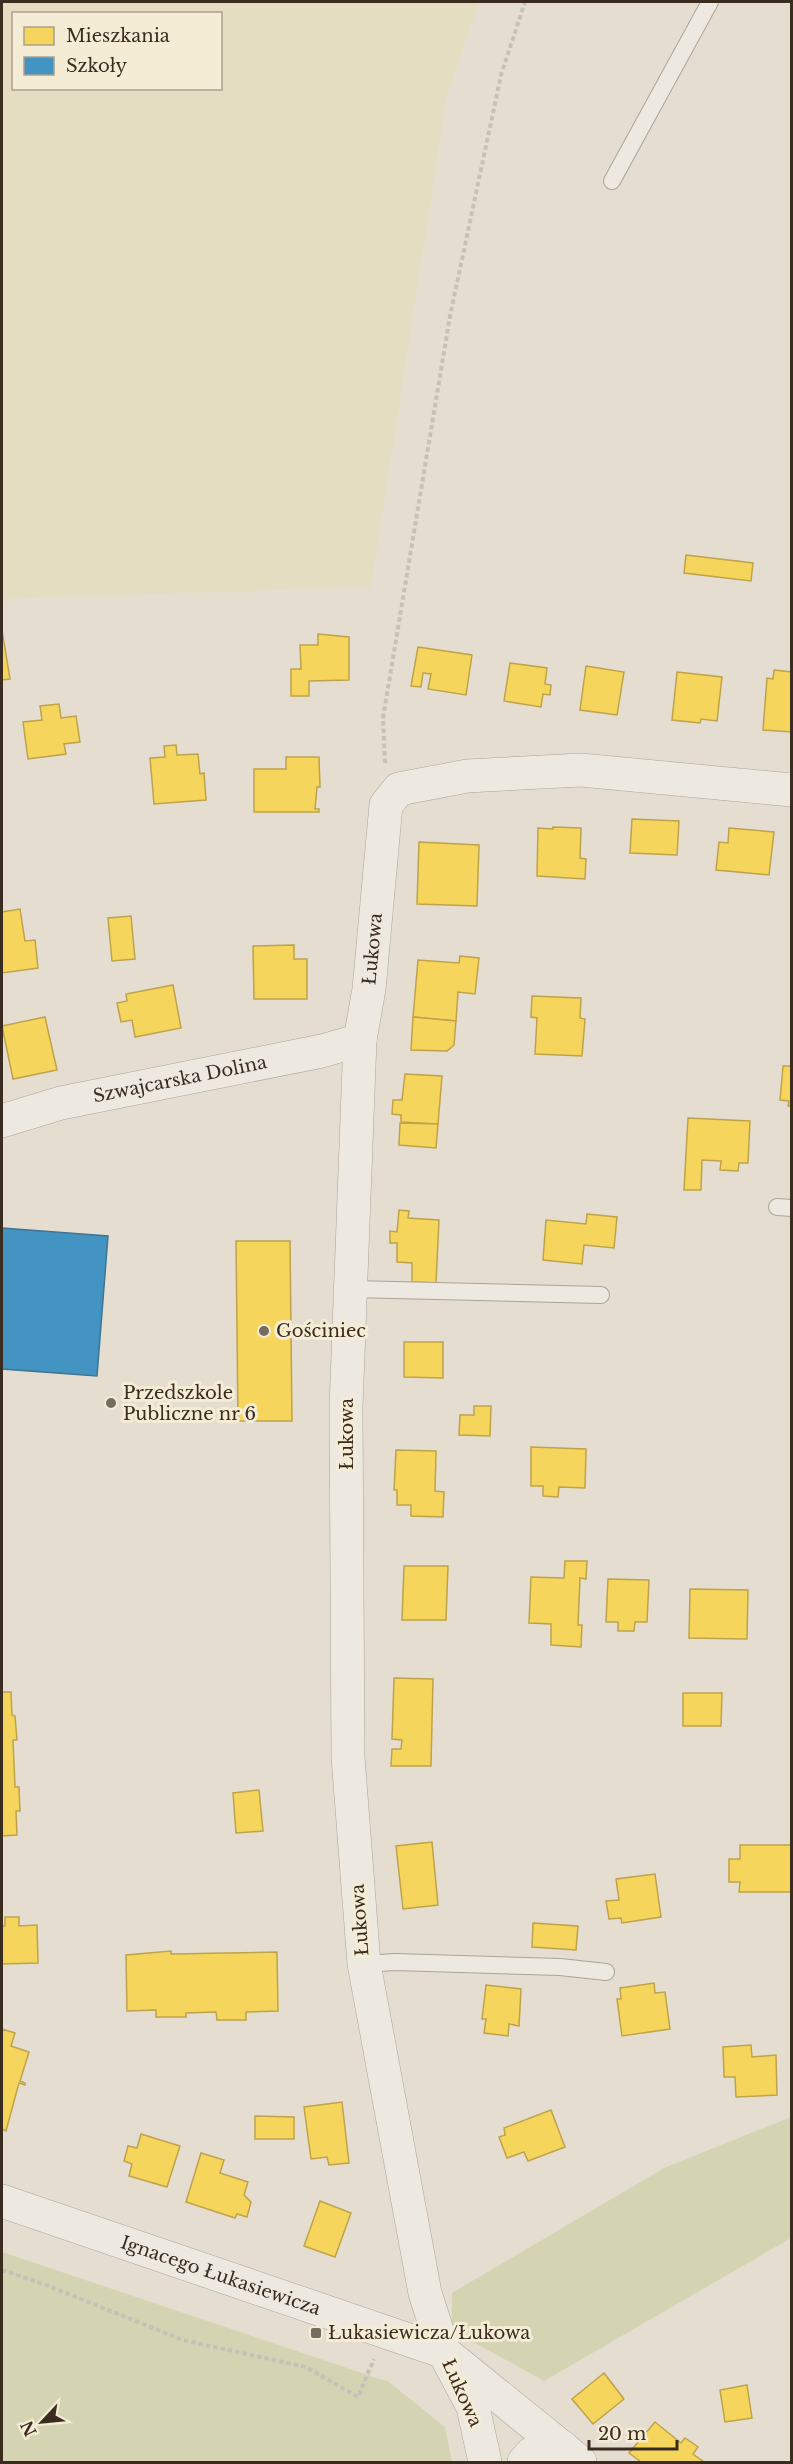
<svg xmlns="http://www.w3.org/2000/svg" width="793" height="2464" font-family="'Libre Baskerville',serif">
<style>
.farmland{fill:#e4ddc1;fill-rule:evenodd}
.green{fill:#d4d4b3}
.homes{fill:#f6d55c;stroke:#bea34a;stroke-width:1.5}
.schools{fill:#4393c3;stroke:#407492;stroke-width:1.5}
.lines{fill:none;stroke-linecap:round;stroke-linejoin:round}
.service-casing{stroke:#aba398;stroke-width:18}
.minor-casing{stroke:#aba398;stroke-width:34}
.path{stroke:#c6c0b8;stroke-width:4;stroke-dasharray:4.5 3;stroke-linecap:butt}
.service{stroke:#ede9e1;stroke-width:16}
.minor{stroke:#ede9e1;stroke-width:33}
.poi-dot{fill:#766b5e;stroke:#f5ecd6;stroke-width:2}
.labels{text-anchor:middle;stroke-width:6;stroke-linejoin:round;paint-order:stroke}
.street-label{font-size:18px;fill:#3a2d20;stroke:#f5ecd6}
.poi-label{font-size:18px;fill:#3a2d20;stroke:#f5ecd6;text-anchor:start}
</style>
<rect width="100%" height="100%" fill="#e5ded0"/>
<path class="farmland" d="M2,2H479L447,95L371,587L2,599ZM14,14H220V88H14Z"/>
<g class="green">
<path d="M791,2117V2238L544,2381L452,2330V2293L664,2168Z"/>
<path d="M2,2252L389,2382L445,2427L452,2462H2Z"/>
</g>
<g class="homes">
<path d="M686,555L753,563L751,581L684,573Z"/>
<path d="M2,630L10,679L2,680Z"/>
<path d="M318,634L349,637V680L309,681V696H291V669H301L300,645H318Z"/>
<path d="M418,647L472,655L466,695L428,689L431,674L423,673L421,687L411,686Z"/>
<path d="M510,663L547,668L545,684L551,685L550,695L543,694L541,707L504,701Z"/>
<path d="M586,666L624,672L617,715L580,710Z"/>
<path d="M774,670L792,672V732L763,730L767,678L773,679Z"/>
<path d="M677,672L722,677L717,721L701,719L700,723L672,720Z"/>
<path d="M59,704L61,718L76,716L80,742L64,744L66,754L28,759L23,722L42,720L40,706Z"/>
<path d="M176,745L177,755L198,754L200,774L204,773L206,800L154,804L150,758L165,757L164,746Z"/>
<path d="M286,757H319L320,787H317L315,809H319V812H254V769H286Z"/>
<path d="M632,819L679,821L677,855L630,853Z"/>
<path d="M553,827L581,828L580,858L586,859L585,879L537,876L538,828L553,829Z"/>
<path d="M729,828L774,832L769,875L716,870L719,842L728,843Z"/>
<path d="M419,842L479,845L477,906L417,904Z"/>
<path d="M20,909L25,941L35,940L38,968L2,973V912Z"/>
<path d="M131,916L135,959L112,961L108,918Z"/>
<path d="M294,945V959H307V999H254L253,946Z"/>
<path d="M460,956L479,958L475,994L458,992L456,1021L413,1017L418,960L459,963Z"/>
<path d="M173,985L181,1028L135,1037L132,1020L121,1022L117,1003L127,1001L126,994Z"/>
<path d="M532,996L581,998L580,1018L585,1019L582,1056L535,1054L537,1018L531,1017Z"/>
<path d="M45,1017L57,1070L13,1079L2,1026Z"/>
<path d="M413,1017L456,1021L454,1045L447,1051L411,1050Z"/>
<path d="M783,1066H792V1106H788L789,1101L780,1100Z"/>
<path d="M405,1074L442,1076L438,1124L401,1122V1115L392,1114L393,1100H402Z"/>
<path d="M688,1118L750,1121L748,1163H739L738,1171L720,1170L721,1161L702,1160L701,1190H684Z"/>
<path d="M400,1123L438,1124L436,1148L399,1145Z"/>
<path d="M399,1210L409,1211L408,1218L439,1220L436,1283L412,1282V1263L397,1262V1243H390V1231L397,1232Z"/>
<path d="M587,1214L617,1217L614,1248L584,1245L582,1264L543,1260L546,1220L586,1224Z"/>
<path d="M236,1241H290L292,1421H238Z"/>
<path d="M404,1342H443V1378L404,1377Z"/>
<path d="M474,1406H491L490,1436L459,1435L460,1415H474Z"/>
<path d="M531,1447L586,1449L585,1488L559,1487L558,1497L543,1496V1486H531Z"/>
<path d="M396,1450L436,1451L435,1491L444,1492L443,1517L411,1516V1505H397V1490H394Z"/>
<path d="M565,1561H587L586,1579L580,1578L578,1625H582L581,1647L551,1645V1624L529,1623L531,1577L564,1578Z"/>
<path d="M404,1566H448L446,1620H402Z"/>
<path d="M608,1579L649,1580L647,1622H635L634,1631H618V1622H606Z"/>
<path d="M690,1589L748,1590L747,1639L689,1638Z"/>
<path d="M394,1678L433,1679L431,1766H391L392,1749H401L402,1740L392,1739Z"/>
<path d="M2,1692H11L12,1715L15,1716L17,1740H13L15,1787H19L20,1811H16L17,1835L2,1836Z"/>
<path d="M683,1693H722L721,1726H683Z"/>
<path d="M259,1790L263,1831L236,1833L233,1793Z"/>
<path d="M432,1842L438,1905L403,1909L396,1846Z"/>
<path d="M740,1845H792L791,1892H739L740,1882H729V1859H740Z"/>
<path d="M655,1874L661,1917L622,1923L621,1918L609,1919L606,1901L619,1900L616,1879Z"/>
<path d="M5,1917H19V1926L37,1925L38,1963L2,1964V1926H5Z"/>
<path d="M533,1923L578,1926L576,1950L532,1947Z"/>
<path d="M171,1951V1954L277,1952L278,2011L246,2012V2020H217L216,2012L186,2013V2017H156V2010L127,2011L126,1955Z"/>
<path d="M654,1983L655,1993L665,1992L670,2029L622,2036L617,1999H621L620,1988Z"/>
<path d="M486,1985L521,1989L519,2026L509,2024L508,2036L484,2033L486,2019H482Z"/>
<path d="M2,2029L15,2033L11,2046L29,2052L20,2081L25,2083V2085L19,2083L6,2131L2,2129Z"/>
<path d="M751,2045L752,2057L776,2055L777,2095L736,2097L735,2077H724L723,2047Z"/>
<path d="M342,2102L349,2163L329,2165L327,2157L311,2159L304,2107Z"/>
<path d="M551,2110L565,2147L528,2161L524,2152L507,2158L499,2137L505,2135L504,2128Z"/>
<path d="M255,2116L294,2117V2139H255Z"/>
<path d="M141,2134L180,2146L167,2187L129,2176L132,2164L124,2161L128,2146L137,2148Z"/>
<path d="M201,2153L224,2160L220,2173L248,2182L244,2195L251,2202L247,2217L237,2214L235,2218L186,2202Z"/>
<path d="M320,2201L351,2213L335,2257L304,2246Z"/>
<path d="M604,2373L624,2399L593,2424L572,2399Z"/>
<path d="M747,2385L752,2418L725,2422L720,2390Z"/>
<path d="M655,2422L681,2443L685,2438L698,2447L693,2454L704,2462H641L629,2453Z"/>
</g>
<path class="schools" d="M2,1228L108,1236L97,1376L2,1369Z"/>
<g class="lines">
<g class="service-casing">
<g id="service">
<path d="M612,181L710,2"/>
<path d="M777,1207L792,1208"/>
<path d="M351,1289L601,1295"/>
<path d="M364,1964L395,1962L560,1967L606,1972"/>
</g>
</g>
<g class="minor-casing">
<g id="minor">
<path id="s1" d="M2,1121L61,1103L322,1051L360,1040"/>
<path id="s2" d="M2,2201L444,2352L580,2462"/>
<path id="s3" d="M485,2462L473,2407L444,2352L425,2293L364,1964L348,1757L346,1407L360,1040L369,989L386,805L399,789L467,776L581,770L792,790"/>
<path d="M524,2462L532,2453L561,2446L565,2461"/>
</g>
</g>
<g class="path">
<path d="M385,763L383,718L450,316L501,75L525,2"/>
<path d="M2,2270L46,2285L183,2340L306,2367L358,2397L374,2359"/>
</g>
<use href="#service" class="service"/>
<use href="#minor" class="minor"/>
</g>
<g class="poi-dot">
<circle cx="264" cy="1331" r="6"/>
<circle cx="111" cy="1403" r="6"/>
<rect x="310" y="2327" width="12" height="12" rx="3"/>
</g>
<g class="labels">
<g class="street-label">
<text dy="6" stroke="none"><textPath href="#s3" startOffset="1532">Łukowa</textPath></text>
<text dy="6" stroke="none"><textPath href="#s1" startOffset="183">Szwajcarska Dolina</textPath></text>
<text transform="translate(347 1434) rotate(-90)" y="6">Łukowa</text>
<text transform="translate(360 1920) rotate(-94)" y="6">Łukowa</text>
<text dy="6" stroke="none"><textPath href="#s2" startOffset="231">Ignacego Łukasiewicza</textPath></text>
<text transform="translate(462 2393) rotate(66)" y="6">Łukowa</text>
</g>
<g class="poi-label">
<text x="276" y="1337">Gościniec</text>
<text x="123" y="1399">Przedszkole<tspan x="123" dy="21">Publiczne nr 6</tspan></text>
<text x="328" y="2339">Łukasiewicza/Łukowa</text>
</g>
</g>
<rect width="793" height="2464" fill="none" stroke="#3a2d20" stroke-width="6"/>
<rect x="12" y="12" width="210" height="78" fill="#f5ecd6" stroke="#aaa08d" stroke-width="1.5"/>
<rect x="24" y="27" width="30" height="18" fill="#f6d55c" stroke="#aaa08d" stroke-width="1.5"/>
<text x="66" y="42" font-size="18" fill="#3a2d20">Mieszkania</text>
<rect x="24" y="57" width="30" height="18" fill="#4393c3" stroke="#aaa08d" stroke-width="1.5"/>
<text x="66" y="72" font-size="18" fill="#3a2d20">Szkoły</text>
<g transform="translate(42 2422) rotate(244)" stroke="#f5ecd6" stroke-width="4.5" paint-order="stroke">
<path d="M0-4.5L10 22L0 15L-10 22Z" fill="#3a2d20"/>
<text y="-9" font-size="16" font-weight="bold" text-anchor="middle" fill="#3a2d20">N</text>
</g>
<path d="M589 2440v9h88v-9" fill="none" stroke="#3a2d20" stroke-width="3"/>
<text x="598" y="2440" font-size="18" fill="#3a2d20" stroke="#f5ecd6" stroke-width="4.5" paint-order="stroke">20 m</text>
</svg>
